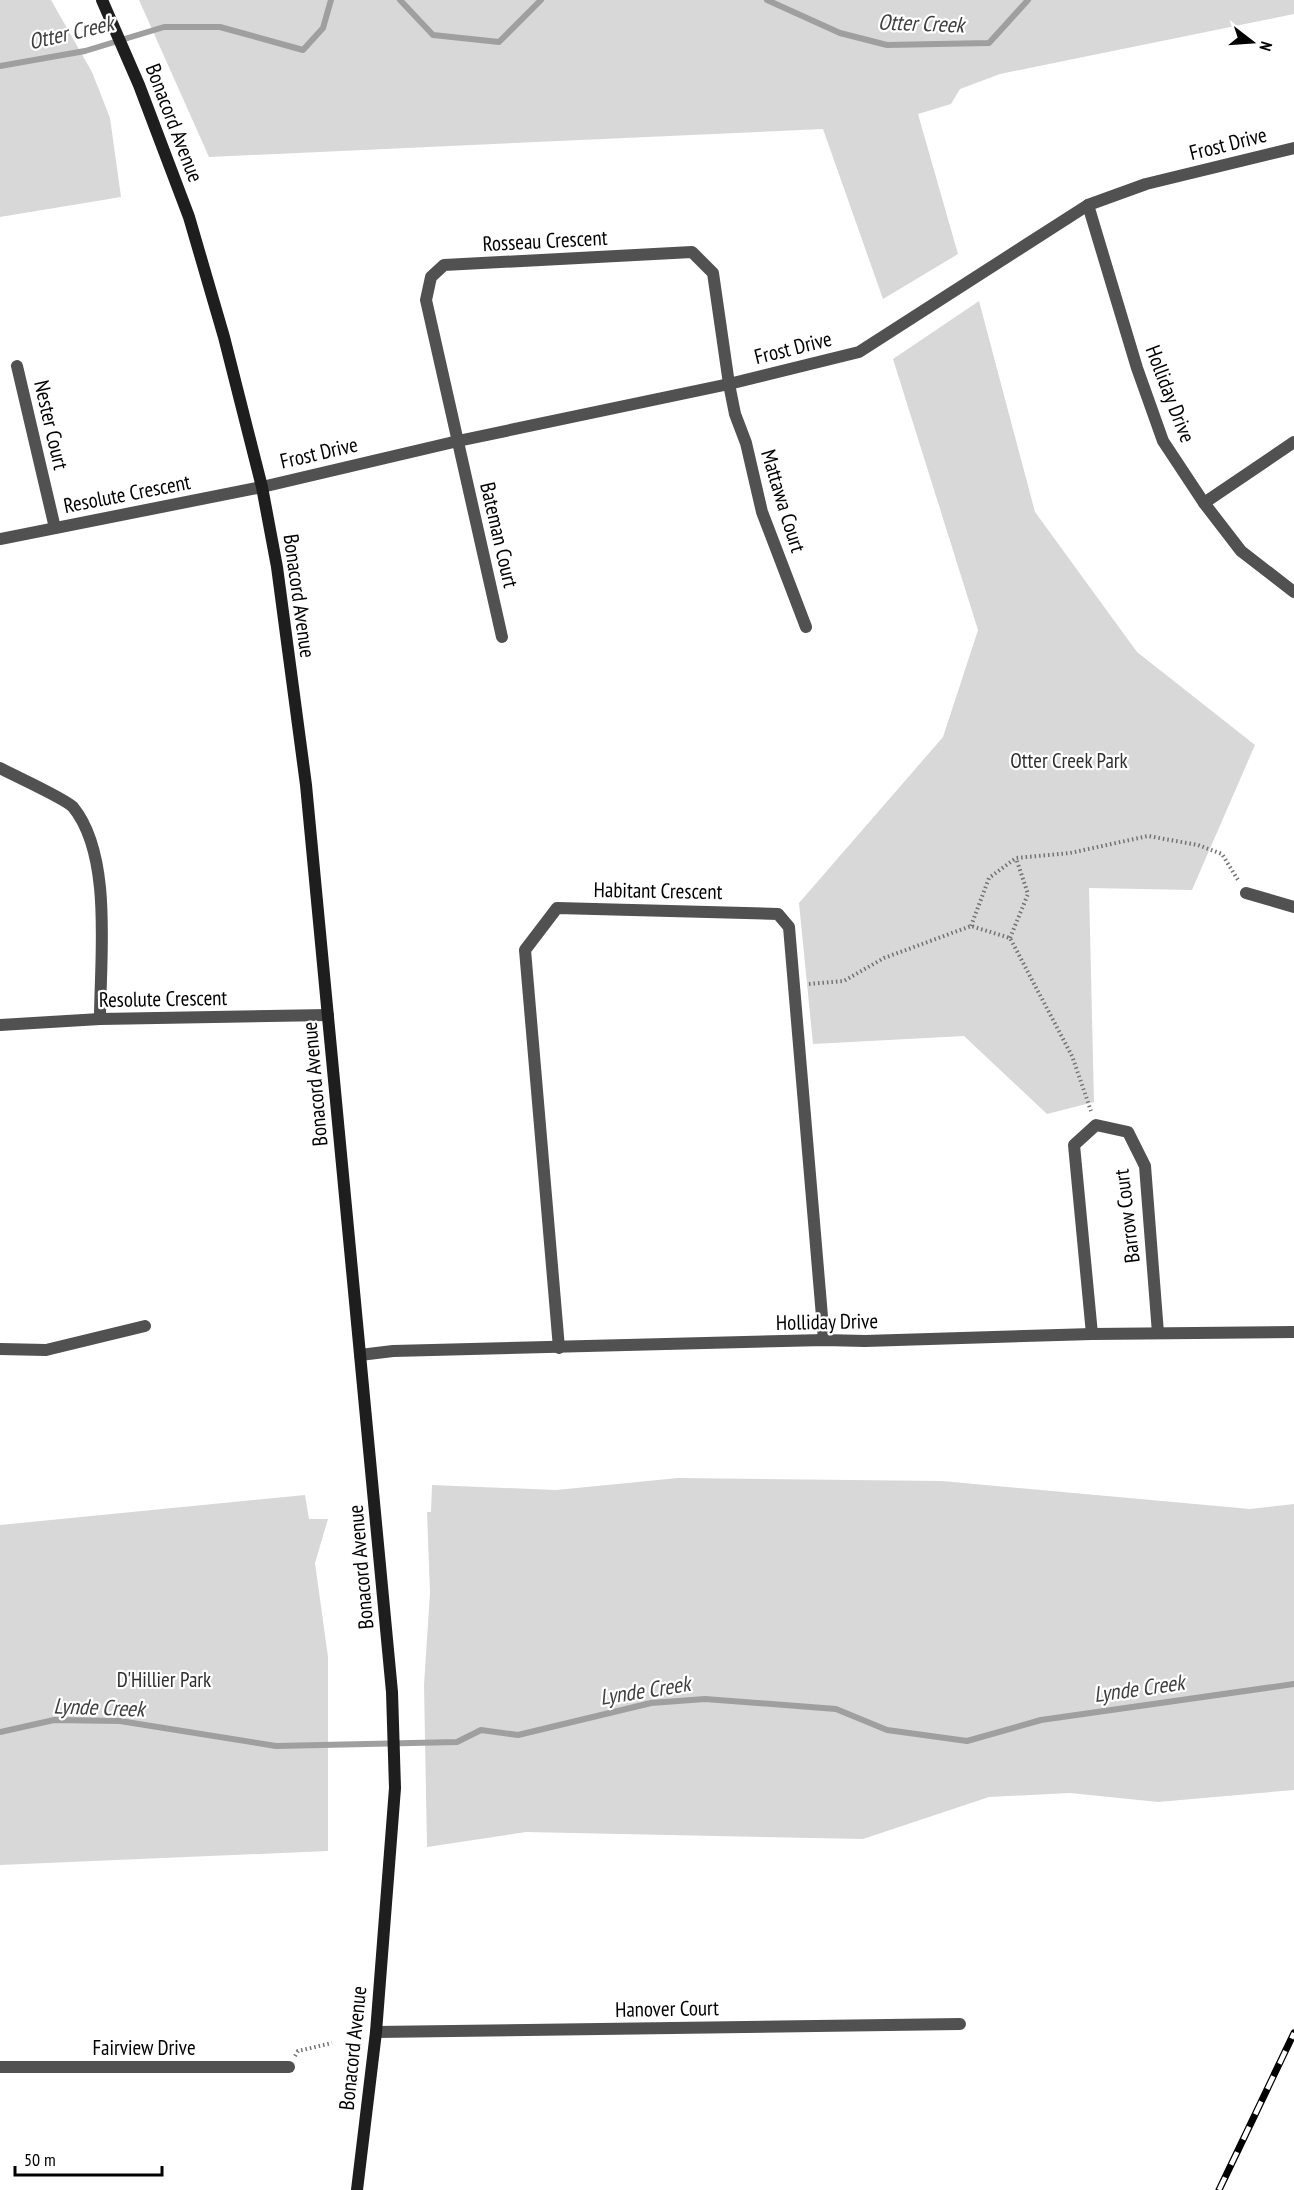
<svg xmlns="http://www.w3.org/2000/svg" width="1294" height="2190" font-family="'PT Sans Narrow',sans-serif">
<style>
.green{fill:#d8d8d8}
.lines{fill:none;stroke-linecap:round;stroke-linejoin:round}
.stream{stroke:#9f9f9f;stroke-width:6}
.path{stroke:#737373;stroke-width:4;stroke-dasharray:1.5 3;stroke-linecap:butt}
.street{stroke:#515151;stroke-width:12}
.secondary{stroke:#1e1e1e;stroke-width:12}
.rail-casing{stroke:#000;stroke-width:7}
.rail{stroke:#fff;stroke-width:4.5;stroke-dasharray:14;stroke-linecap:butt}
.labels{text-anchor:middle;stroke-width:4.5;stroke-linejoin:round;paint-order:stroke}
.street-label{font-size:21px;fill:#000;stroke:#fff}
.park-label{font-size:21px;fill:#2f2f2f;stroke:#fff}
.water-label{font-size:22px;font-style:italic;fill:#404040;stroke:#fff}
</style>
<rect width="100%" height="100%" fill="#fff"/>
<g class="green">
<path d="M0,0H51L92,72L110,118L121,197L0,217Z"/>
<path d="M139,0H1294V14L1000,74L960,89L951,104L918,114L958,254L883,299L823,129L209,157Z"/>
<path d="M979,301L1035,512L1137,652L1255,745L1192,890L1089,888L1094,1102L1047,1114L964,1036L813,1044L799,903L943,737L978,630L893,359Z"/>
<path d="M678,1478L942,1481L1250,1509L1294,1504V1790L1158,1802L1070,1793L989,1797L863,1839L526,1832L427,1847L424,1685L430,1593L427,1512H431L432,1485L556,1490Z"/>
<path d="M305,1495L309,1519H328L315,1563L328,1657V1851L0,1865V1525Z"/>
</g>
<g class="lines">
<g class="stream">
<path d="M400,0L433,35L499,42L541,0"/>
<path d="M767,0L840,33L887,45L989,43L1028,0"/>
<path d="M0,66L85,51L164,27H220L303,50L323,28L331,0"/>
<path d="M0,1732L54,1720L120,1721L276,1746L457,1742L481,1730L518,1735L651,1703L705,1699L836,1709L887,1730L967,1741L1041,1720L1294,1684"/>
</g>
<g class="path">
<path d="M971,926L989,878L1016,858L1070,853L1148,836L1198,845L1222,854L1238,880"/>
<path d="M1010,938L1028,894L1016,858"/>
<path d="M809,984L844,981L884,958L971,926L1010,938L1072,1056L1091,1111"/>
<path d="M295,2056L298,2051L332,2043"/>
</g>
<g class="street">
<path d="M1088,205L1137,368L1163,441L1204,503L1241,551L1294,592"/>
<path d="M17,366L55,528"/>
<path d="M1204,503L1294,442"/>
<path d="M0,539L262,487L458,441L729,384L859,352L1088,205L1146,184L1294,148"/>
<path d="M502,637L426,300L431,277L444,265L692,252L713,273L729,384L735,414L746,443L762,512L806,627"/>
<path d="M0,768C13,775 66,799 73,807C113,856 100,959 100,1019"/>
<path d="M1246,893L1294,907"/>
<path d="M0,1025L100,1019L328,1015"/>
<path d="M1092,1334L1074,1145L1096,1125L1128,1132L1145,1166L1158,1333"/>
<path d="M559,1348L525,950L557,908L778,914L789,927L824,1340"/>
<path d="M0,1349L46,1350L145,1326"/>
<path d="M360,1355L393,1351L824,1340L865,1341L1092,1334L1294,1332"/>
<path d="M376,2032L960,2024"/>
<path d="M0,2067H289"/>
</g>
<path class="secondary" d="M102,0L139,85L189,217L224,337L262,487L277,567L306,785L392,1692L395,1788L376,2032L357,2190"/>
<g class="rail-casing">
<path id="rail" d="M1219,2190L1294,2033"/>
</g>
<use href="#rail" class="rail"/>
</g>
<g class="labels">
<g class="street-label">
<text transform="translate(174 123) rotate(69)" y="7">Bonacord Avenue</text>
<text transform="translate(1228 144) rotate(-14)" y="7">Frost Drive</text>
<text transform="translate(545 241) rotate(-3)" y="7">Rosseau Crescent</text>
<text transform="translate(793 348) rotate(-14)" y="7">Frost Drive</text>
<text transform="translate(1170 394) rotate(69)" y="7">Holliday Drive</text>
<text transform="translate(51 425) rotate(77)" y="7">Nester Court</text>
<text transform="translate(319 453) rotate(-13)" y="7">Frost Drive</text>
<text transform="translate(127 494) rotate(-11)" y="7">Resolute Crescent</text>
<text transform="translate(783 501) rotate(73)" y="7">Mattawa Court</text>
<text transform="translate(499 535) rotate(77)" y="7">Bateman Court</text>
<text transform="translate(299 596) rotate(82)" y="7">Bonacord Avenue</text>
<text transform="translate(658 891) rotate(1)" y="7">Habitant Crescent</text>
<text transform="translate(163 999) rotate(-1)" y="7">Resolute Crescent</text>
<text transform="translate(315 1084) rotate(-95)" y="7">Bonacord Avenue</text>
<text transform="translate(1127 1216) rotate(-97)" y="7">Barrow Court</text>
<text transform="translate(827 1322) rotate(-1)" y="7">Holliday Drive</text>
<text transform="translate(361 1567) rotate(-95)" y="7">Bonacord Avenue</text>
<text transform="translate(667 2009) rotate(-1)" y="7">Hanover Court</text>
<text x="144" y="2055">Fairview Drive</text>
<text transform="translate(353 2048) rotate(-84)" y="7">Bonacord Avenue</text>
</g>
<g class="park-label">
<text x="1069" y="768">Otter Creek Park</text>
<text x="164" y="1687">D'Hillier Park</text>
</g>
<g class="water-label">
<text transform="translate(921 23) rotate(2)" y="8">Otter Creek</text>
<text transform="translate(71 32) rotate(-13)" y="8">Otter Creek</text>
<text transform="translate(1139 1688) rotate(-8)" y="8">Lynde Creek</text>
<text transform="translate(645 1690) rotate(-9)" y="8">Lynde Creek</text>
<text transform="translate(99 1707) rotate(2)" y="8">Lynde Creek</text>
</g>
</g>
<g transform="translate(1252 42) rotate(107)" stroke="#ffffff" stroke-width="4.5" paint-order="stroke">
<path d="M0-4.5L10 22L0 15L-10 22Z" fill="#000000"/>
<text y="-9" font-size="16" font-weight="bold" text-anchor="middle" fill="#000000">N</text>
</g>
<path d="M15 2166v9h147v-9" fill="none" stroke="#000000" stroke-width="3"/>
<text x="24" y="2166" font-size="18" fill="#000000" stroke="#ffffff" stroke-width="4.5" paint-order="stroke">50 m</text>
</svg>
